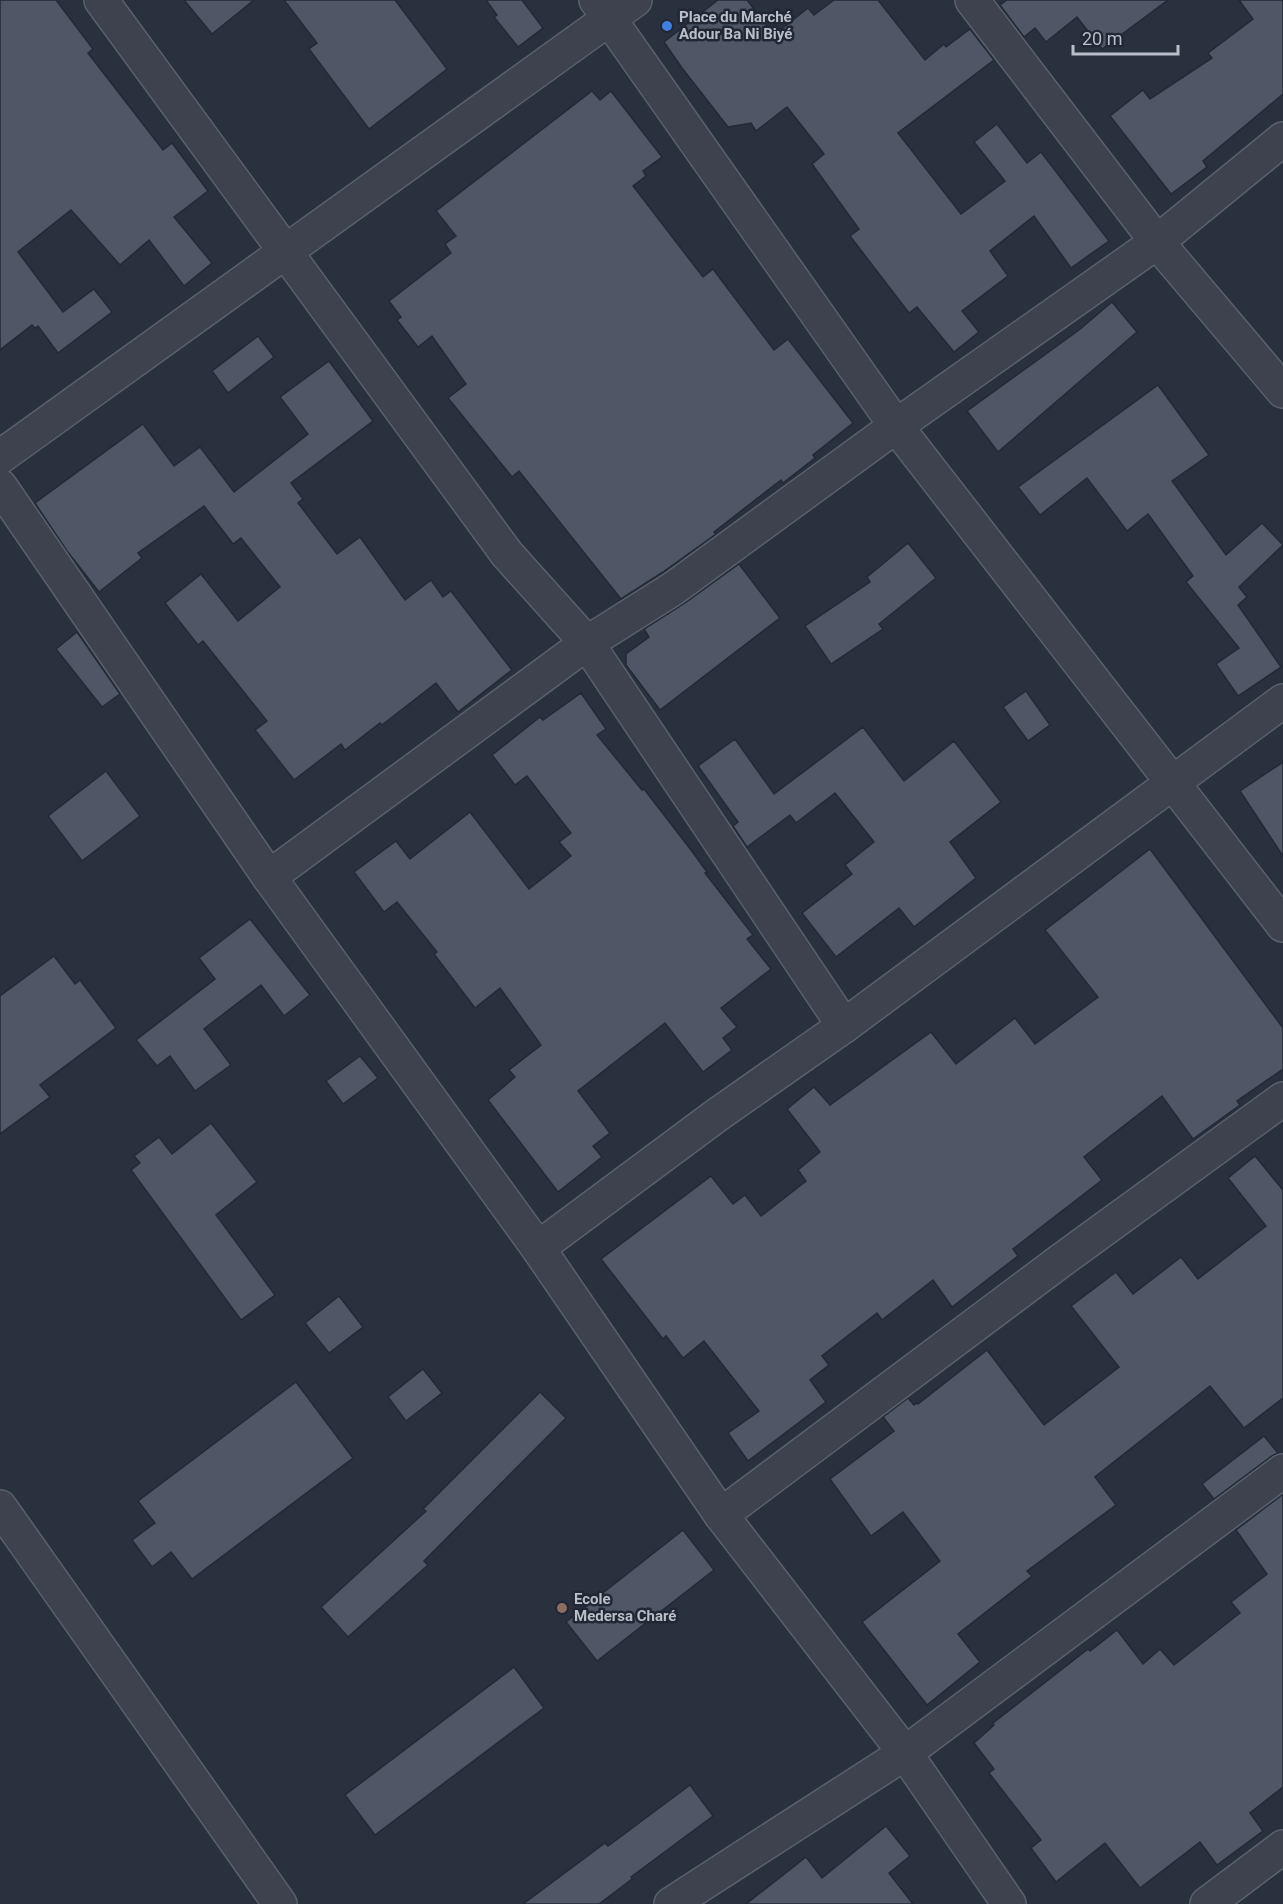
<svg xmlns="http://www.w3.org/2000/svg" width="1283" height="1904" font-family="Roboto,sans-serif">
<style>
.building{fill:#4f5767;stroke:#232936;stroke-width:1.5}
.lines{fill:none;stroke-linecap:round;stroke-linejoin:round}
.street-casing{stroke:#5a606c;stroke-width:36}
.street{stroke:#3d424e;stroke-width:33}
.shop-dot{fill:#3f7fe0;stroke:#212734;stroke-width:2}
.education-dot{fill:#8d6e63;stroke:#212734;stroke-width:2}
.labels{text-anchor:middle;stroke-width:5;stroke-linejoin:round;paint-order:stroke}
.poi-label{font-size:15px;font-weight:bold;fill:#b9bec9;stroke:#212734;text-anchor:start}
</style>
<rect width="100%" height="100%" fill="#29303e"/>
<g class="building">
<path d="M0,0H56L93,49L88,53L163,150L172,143L208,191L174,217L212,263L184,286L149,240L120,265L71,210L18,252L63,312L94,289L112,312L58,353L38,326L35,328L32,325L0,350Z"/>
<path d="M184,0H254L212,34Z"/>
<path d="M284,0H395L447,69L369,129L309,49L317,43Z"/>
<path d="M486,0H522L543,28L518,47L494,17L497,15Z"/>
<path d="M718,0H747L772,32L777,28L779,31L808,8L814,15L834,0H878L925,60L944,44L946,47L970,29L994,60L898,133L961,214L1005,181L974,142L997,124L1027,163L1041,152L1109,241L1071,268L1034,216L990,251L1008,276L962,311L979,332L954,352L917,307L909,313L850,236L859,229L812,164L824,154L787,107L756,131L751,123L728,127L682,68L664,42Z"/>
<path d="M1007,0H1168L1102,49L1077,17L1046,42L1035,28L1024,37L1000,5Z"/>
<path d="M1239,0H1283V94L1203,161L1207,167L1171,194L1110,116L1143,90L1150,99L1212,58L1208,53L1253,19Z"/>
<path d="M592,91L600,100L611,91L662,157L643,171L646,176L633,186L703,277L713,269L774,350L788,339L853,423L813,455L815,458L783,483L781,480L714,532L716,534L663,572L621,599L519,471L512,477L448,398L466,384L432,336L418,347L397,320L401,317L389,301L451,253L445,244L456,236L436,211Z"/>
<path d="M1112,302L1137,332L998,452L967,411L1079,330Z"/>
<path d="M258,336L274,357L228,393L212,371Z"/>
<path d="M329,361L373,421L291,483L303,499L298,503L337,554L360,537L405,600L431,580L443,597L451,591L512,670L458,712L436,683L382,725L380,723L345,750L341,744L294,780L255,730L267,721L203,641L198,645L165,603L201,574L238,621L280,587L241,538L233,544L204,506L138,553L142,558L99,592L67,551L35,503L143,424L174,466L200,447L234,492L308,434L280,397Z"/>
<path d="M1158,385L1209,455L1172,481L1226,555L1262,523L1283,545L1239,587L1247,597L1238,605L1281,667L1238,696L1216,664L1239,648L1186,582L1193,576L1148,514L1127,531L1087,478L1040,515L1018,487Z"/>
<path d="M908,543L936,578L879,624L883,629L831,664L805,626L870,582L867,577Z"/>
<path d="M739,564L780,618L660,710L626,665V654L649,637L644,629L685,603Z"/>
<path d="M77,632L120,694L102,707L56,649Z"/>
<path d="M1026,691L1050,725L1028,741L1003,707Z"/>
<path d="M581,693L606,729L597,735L642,790L644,789L691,850L707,872L705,873L753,935L747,939L771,969L721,1008L737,1027L723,1038L732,1050L703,1072L665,1023L578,1091L610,1133L593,1146L602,1157L558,1192L488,1100L515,1077L509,1070L541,1045L500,988L475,1008L434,954L437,952L397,902L384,912L354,872L396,841L410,859L470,812L529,889L571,856L559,842L571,833L527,776L515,785L492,755L540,717L543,720Z"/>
<path d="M863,727L904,781L954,741L1001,802L950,842L976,878L914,927L899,908L836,957L802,913L852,874L845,865L874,842L835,793L796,823L790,815L747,847L733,826L738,822L698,766L735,739L774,794Z"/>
<path d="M1283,762V856L1240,791Z"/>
<path d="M106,771L140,816L82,861L48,816Z"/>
<path d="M1150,849L1283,1028V1069L1237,1101L1240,1105L1193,1139L1162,1096L1084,1157L1102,1180L1013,1249L1018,1256L952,1307L933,1280L882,1320L877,1313L822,1356L829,1365L810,1380L826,1402L748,1461L728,1433L759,1411L704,1341L683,1358L666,1336L663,1339L601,1259L711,1176L733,1204L745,1195L761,1216L806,1181L798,1170L820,1152L787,1109L814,1087L830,1105L931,1032L956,1064L1015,1018L1035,1044L1098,997L1045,930Z"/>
<path d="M250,919L310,995L284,1016L261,985L204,1029L231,1065L195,1091L170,1056L157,1066L136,1040L215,979L199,958Z"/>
<path d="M54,956L75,984L80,980L116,1028L40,1085L50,1097L0,1134V996Z"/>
<path d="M360,1056L378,1078L343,1104L326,1081Z"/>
<path d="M211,1123L257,1182L216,1215L275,1295L241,1320L131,1170L140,1163L134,1156L159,1137L172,1154Z"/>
<path d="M1255,1156L1283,1190V1398L1244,1428L1210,1386L1095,1477L1116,1505L1027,1571L1032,1576L958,1634L980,1662L927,1705L862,1622L940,1561L903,1512L871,1536L830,1479L894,1431L883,1417L908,1398L914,1405L917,1403L918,1404L987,1350L1044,1425L1119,1367L1071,1306L1116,1272L1133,1294L1181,1257L1198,1279L1266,1226L1228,1178Z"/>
<path d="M339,1296L363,1327L329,1353L305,1323Z"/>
<path d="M423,1369L442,1393L406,1421L388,1397Z"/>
<path d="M296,1382L353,1458L192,1579L171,1552L152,1567L132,1540L155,1523L138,1501Z"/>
<path d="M540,1392L566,1418L424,1561L428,1565L348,1637L321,1607L426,1511L423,1509Z"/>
<path d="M1264,1436L1278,1453L1272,1456L1214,1499L1202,1484Z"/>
<path d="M1283,1494V1787L1250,1813L1263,1831L1217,1865L1200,1842L1140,1888L1105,1843L1056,1882L1031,1848L1041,1840L989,1773L994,1769L974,1743L994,1725L993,1723L1088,1649L1090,1651L1117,1630L1143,1664L1160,1649L1174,1665L1240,1613L1231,1602L1267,1574L1236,1530Z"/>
<path d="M683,1530L714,1570L597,1661L566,1622Z"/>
<path d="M514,1667L544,1708L375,1835L345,1795Z"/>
<path d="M690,1785L713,1816L631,1877L632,1879L599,1904H523L605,1843L608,1846Z"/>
<path d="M886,1826L910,1856L889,1873L913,1904H746L806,1857L822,1878Z"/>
</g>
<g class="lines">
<g class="street-casing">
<g id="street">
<path d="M101,0L507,554L587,643L844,1026"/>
<path d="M596,0L896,426L1283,925"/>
<path d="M972,0L1157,242L1283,391"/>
<path d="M0,457L635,0"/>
<path d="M0,486L269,877L538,1248L721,1515L905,1753L1009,1904"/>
<path d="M269,877L587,643L674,588L896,426L1157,242L1283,139"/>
<path d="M538,1248L717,1115L844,1026L1283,701"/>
<path d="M0,1507L280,1904"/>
<path d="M721,1515L1059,1262L1283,1099"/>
<path d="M671,1904L905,1753L1283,1471"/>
<path d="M1207,1904L1283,1847"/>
</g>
</g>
<use href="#street" class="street"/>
</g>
<circle class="shop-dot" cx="667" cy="26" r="6"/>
<circle class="education-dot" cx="562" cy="1608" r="6"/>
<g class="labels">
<g class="poi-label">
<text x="679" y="22">Place du Marché<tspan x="679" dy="17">Adour Ba Ni Biyé</tspan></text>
<text x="574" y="1604">Ecole<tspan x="574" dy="17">Medersa Charé</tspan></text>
</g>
</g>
<path d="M1073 45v9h105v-9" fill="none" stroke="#b9bec9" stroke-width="3"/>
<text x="1082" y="45" font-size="18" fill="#b9bec9" stroke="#212734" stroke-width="4.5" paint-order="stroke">20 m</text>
</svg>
